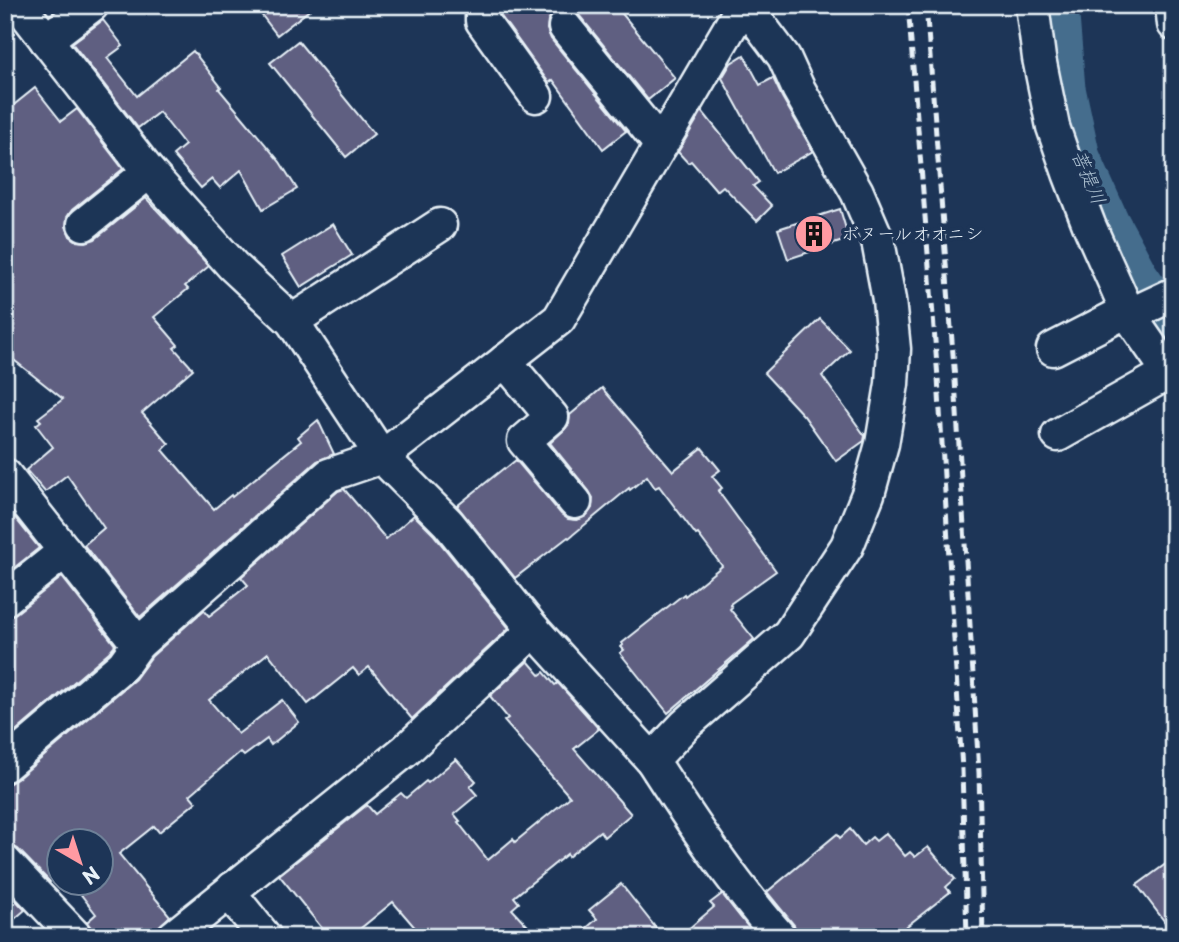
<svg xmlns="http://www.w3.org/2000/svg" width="1179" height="942" font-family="'Playpen Sans','Klee One',sans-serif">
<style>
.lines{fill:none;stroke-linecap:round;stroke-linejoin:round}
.river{stroke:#456d8d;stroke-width:47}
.building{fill:#5f5f81;stroke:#e8f1f8;stroke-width:2}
.minor-casing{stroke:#e8f1f8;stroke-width:37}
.minor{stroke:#1d3557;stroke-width:32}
.rail{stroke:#e8f1f8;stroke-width:5;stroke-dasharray:10 5;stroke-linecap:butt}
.labels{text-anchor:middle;stroke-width:7;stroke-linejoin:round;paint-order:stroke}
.poi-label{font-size:18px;fill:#e8f1f8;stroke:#1d3557;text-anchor:start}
.water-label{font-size:19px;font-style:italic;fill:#afc3d3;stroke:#1d3557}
</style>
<rect width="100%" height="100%" fill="#1d3557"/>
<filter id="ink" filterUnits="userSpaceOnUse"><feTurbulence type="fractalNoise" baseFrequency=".0143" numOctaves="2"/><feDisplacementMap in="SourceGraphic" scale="14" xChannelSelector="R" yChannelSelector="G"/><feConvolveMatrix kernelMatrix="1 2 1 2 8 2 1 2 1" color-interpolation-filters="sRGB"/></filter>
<g filter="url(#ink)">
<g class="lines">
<path class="river" d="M1055,5L1062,89L1077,158L1106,223L1135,277L1174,332"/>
</g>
<g class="building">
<path d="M254,5H316L277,35Z"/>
<path d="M512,5H615L675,78L648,100L579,15L572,10L563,9L553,13L548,20L547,29L551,39L626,131L603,149L553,80L549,83L500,15Z"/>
<path d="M103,20L123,46L107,58L137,96L193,51L221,87L219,89L280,162L297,189L263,209L241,170L220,188L212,179L201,188L173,155L185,145L159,112L138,128L72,43Z"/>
<path d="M298,41L374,134L346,157L270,63Z"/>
<path d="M744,55L760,85L773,78L782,97L813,151L774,173L722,78L731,63Z"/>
<path d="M35,88L61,121L77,109L123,169L72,210L67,217L66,226L70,236L77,241L86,242L95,239L146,198L209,266L185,286L188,289L154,317L178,345L174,348L193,369L142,413L169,444L163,450L214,509L231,495L232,497L301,441L298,437L318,420L334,454L317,461L140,617L84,545L104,528L67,475L45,492L26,470L53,447L36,425L41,421L38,418L63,399L5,353V112Z"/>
<path d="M702,111L759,182L753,186L772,206L757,221L723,186L717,191L691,161L688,163L678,152Z"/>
<path d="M840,209L849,239L788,259L778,229Z"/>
<path d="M333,224L352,255L301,287L282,256Z"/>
<path d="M820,319L850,350L822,376L865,436L864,441L836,461L804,416L764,373Z"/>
<path d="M602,388L673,471L702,448L720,470L712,476L722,488L718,491L776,571L730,604L732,607L730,609L754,639L668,713L620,653L624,650L621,647L623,645L622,643L684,594L685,596L722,566L698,534L696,535L659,486L655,488L647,476L630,490L629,488L569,538L568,537L515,578L457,506L504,468L505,469L516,460L561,514L568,519L577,520L586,516L592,508L593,498L589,491L550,443L564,430L569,424L570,415Z"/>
<path d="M344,489L386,539L414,515L434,535L509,628L412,719L369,667L359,675L353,668L308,704L268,653L209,700L238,734L282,700L299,722L271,745L267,739L244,756L240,752L190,795L196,802L159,832L154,826L119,854L170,916L156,930L155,937H94V932L87,922L96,914L72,883H102V841H60V874L50,882L18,849L11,845L5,844V786L17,779L135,679L152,656L204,610L209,616L248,585L241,577L338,491Z"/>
<path d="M12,514L39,548L5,575V519Z"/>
<path d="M62,577L115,645L109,652L5,741V617L16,613Z"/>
<path d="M528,661L540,675L544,672L555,685L558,683L599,729L574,749L631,814L604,837L600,831L568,857L567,854L514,897L519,903L512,909L538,937H423L393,902L350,937H329L279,875L367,805L375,814L401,793L406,798L426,781L428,783L456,759L476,781L470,787L477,795L454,814L460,821L458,822L488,860L513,839L515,842L570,797L504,721L508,718L490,696Z"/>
<path d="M850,829L863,845L872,837L876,841L886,833L905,856L910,852L915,857L928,847L955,879L946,887L950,892L893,937H798L794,925L767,892L837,834L840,838Z"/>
<path d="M1174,858V934L1137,885Z"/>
<path d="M621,884L663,937H576L597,919L589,910Z"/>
<path d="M5,889L25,910L5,927Z"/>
<path d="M722,894L756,937H679L714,907L710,903Z"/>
</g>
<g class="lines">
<g class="minor-casing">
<g id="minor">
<path d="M19,5L149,172L233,266L292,321L382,457L448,523L534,630L652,760L685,725L789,634L847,546L868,494L882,444L892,384L894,349L889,300L878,241L857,192L798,88L784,57L745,5"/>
<path d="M482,5V21L536,96"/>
<path d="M1032,5L1039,58L1053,127L1069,173L1089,225L1129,315L1174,380"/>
<path d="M1172,5L1174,24"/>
<path d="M565,27L661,145"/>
<path d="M46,40L92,5"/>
<path d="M84,224L149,172"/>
<path d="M1129,315L1174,294"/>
<path d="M292,321L440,225"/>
<path d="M1053,349L1127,311"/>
<path d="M505,361L552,417L524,441L575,502"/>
<path d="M1058,435L1168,373"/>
<path d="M5,475L138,644"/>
<path d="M5,599L65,551"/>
<path d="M652,760C691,821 732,882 780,937"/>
<path d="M5,765L123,665L138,644L329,475L382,457L559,319L743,5"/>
<path d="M5,862L76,937"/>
<path d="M233,888L236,901L265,937"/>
<path d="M173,937L406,750L534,630"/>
</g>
</g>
<use href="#minor" class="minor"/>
<g class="rail">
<path d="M908,5L938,378L962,770L967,937"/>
<path d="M926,5L955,380L979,773L983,937"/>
</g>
</g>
</g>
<defs>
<g id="building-disc" transform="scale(2.0125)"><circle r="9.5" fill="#ff9aa2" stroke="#1d3557"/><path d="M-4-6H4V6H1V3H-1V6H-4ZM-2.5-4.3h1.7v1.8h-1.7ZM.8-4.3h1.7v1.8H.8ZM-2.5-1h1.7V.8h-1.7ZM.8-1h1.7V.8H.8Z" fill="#111"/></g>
</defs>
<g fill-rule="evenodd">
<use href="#building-disc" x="814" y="234"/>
</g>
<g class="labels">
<g class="poi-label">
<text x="841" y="240">ボヌールオオニシ</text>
</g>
<g class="water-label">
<text transform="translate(1089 177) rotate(67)" y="7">菩提川</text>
</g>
</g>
<rect width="1179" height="942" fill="none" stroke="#1d3557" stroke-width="28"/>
<rect x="14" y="14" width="1151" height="914" fill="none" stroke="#e8f1f8" stroke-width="2.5" filter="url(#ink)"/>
<g transform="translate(80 862) rotate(141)"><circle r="33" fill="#1d3557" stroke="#6e8097" stroke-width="2"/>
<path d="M0-5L12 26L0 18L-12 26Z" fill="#ff9aa2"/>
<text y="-10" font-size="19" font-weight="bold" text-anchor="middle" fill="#e8f1f8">N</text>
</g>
</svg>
